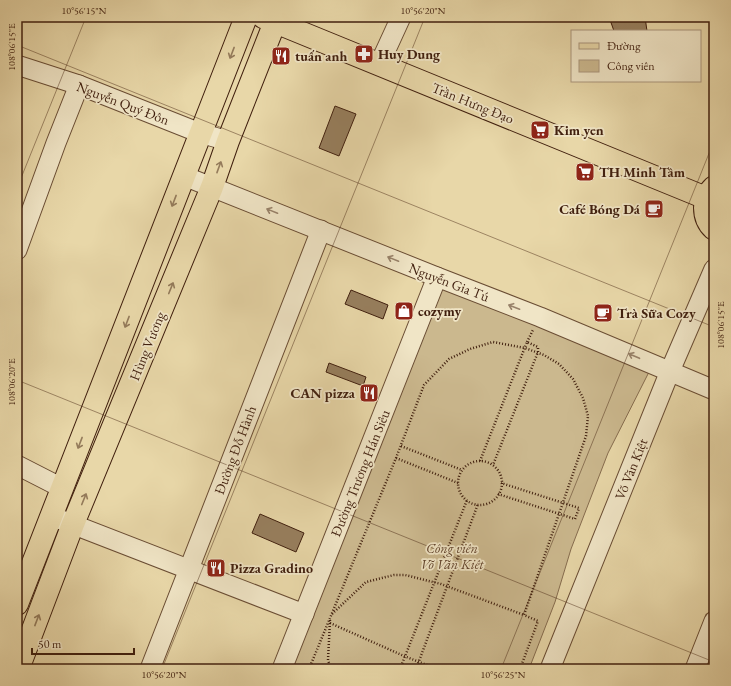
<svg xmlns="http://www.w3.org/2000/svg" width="731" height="686" font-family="'EB Garamond',serif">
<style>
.green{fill:#cbb88e;stroke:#866c4e}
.building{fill:#977f5e;stroke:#401f0e}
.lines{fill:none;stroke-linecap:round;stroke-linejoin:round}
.minor-casing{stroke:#6a4d34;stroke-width:21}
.major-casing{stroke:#401f0e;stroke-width:24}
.path{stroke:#401f0e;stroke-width:2.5;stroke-dasharray:1 2;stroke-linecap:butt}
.minor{stroke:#f0e5c6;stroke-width:19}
.major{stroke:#e8d7a8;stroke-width:22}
.oneway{stroke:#947b5b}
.oneway2{stroke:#98826a}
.ticks{fill:none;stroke:#401f0e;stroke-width:1;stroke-opacity:0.45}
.labels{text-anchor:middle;stroke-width:3.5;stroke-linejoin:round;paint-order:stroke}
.poi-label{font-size:14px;font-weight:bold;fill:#401f0e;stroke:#f0e5c6;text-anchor:start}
.street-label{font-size:14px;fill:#401f0e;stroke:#f0e5c6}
.park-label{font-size:14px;font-style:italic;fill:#63452e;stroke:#f0e5c6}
.neatline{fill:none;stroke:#401f0e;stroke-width:1.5}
.ticks-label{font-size:10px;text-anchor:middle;fill:#401f0e}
</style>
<rect width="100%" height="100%" fill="#e8d7a8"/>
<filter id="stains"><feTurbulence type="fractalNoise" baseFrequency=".005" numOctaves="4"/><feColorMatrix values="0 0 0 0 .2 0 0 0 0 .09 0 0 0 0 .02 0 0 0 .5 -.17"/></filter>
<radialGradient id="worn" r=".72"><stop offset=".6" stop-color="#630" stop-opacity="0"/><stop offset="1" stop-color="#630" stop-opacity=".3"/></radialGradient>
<path class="green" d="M438,286L650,370L608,453L571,549L555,602L529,669H287Z"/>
<g class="building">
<path d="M609,17H645L647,31H614Z"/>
<path d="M335,106L356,114L339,156L319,148Z"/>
<path d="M351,290L388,305L383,319L345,304Z"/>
<path d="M329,363L366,377L363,386L326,372Z"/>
<path d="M260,514L304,533L296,552L252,533Z"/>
</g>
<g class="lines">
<g class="minor-casing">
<g id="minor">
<path d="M17,65L79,85L200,133L228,141"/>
<path d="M379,65L401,17"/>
<path d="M184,176L437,277L540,317L714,390"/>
<path d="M17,250L56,143L79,85"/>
<path d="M17,465L62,488"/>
<path d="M51,516L304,614"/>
<path d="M150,669L321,230"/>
<path d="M282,669L437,277"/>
<path d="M550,669L670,371L714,269"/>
<path d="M695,669L714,621"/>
</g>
</g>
<g class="major-casing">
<g id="major">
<path d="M263,17L706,198"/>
<path d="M714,187C702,198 702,218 714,229"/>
<path d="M17,604L246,17"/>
<path d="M18,669L73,524L212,187L228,141L275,22"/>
</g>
</g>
<g class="path">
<path d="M527,342L533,330"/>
<path d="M401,446L462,470"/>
<path d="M396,458L458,483"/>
<path d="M480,461L527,342L538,347V352L493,465"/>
<circle cx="480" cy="483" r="22"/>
<path d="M498,494L575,519L579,508L501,483"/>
<path d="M332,614L366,582L394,575H405L441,584L524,615"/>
<path d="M330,620L328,660L331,669"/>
<path d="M330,623L404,656L437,669"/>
<path d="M309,669L396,458L424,385L449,359L470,349L493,342L525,348L544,355L559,364L573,379L583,398L588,416L586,436L524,615L538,621L520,669"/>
<path d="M400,669L467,500"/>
<path d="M416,669L478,504"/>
</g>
<use href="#minor" class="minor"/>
<use href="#major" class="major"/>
</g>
<defs><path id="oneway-shaft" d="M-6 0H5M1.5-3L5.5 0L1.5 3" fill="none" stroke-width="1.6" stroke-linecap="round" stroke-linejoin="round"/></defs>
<g class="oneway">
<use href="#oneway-shaft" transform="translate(232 53) rotate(111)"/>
<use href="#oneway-shaft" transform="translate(219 167) rotate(-70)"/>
<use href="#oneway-shaft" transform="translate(174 201) rotate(111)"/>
<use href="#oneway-shaft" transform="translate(171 288) rotate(-68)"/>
<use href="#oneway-shaft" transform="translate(127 322) rotate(111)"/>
<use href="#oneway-shaft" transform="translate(80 443) rotate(111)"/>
<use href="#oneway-shaft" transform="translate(84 499) rotate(-68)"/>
<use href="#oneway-shaft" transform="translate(37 620) rotate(-69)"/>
</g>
<g class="oneway2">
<use href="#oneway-shaft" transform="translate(272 211) rotate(-158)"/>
<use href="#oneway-shaft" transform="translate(393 259) rotate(-158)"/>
<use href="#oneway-shaft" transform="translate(514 307) rotate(-159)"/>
<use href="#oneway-shaft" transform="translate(634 356) rotate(-157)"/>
</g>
<path class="ticks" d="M17,45L714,327M17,188L86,17M17,380L714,662M162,669L425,17M501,669L714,141"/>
<defs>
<g id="pharmacy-square" transform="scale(1)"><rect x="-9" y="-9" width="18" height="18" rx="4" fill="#8f2418" stroke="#f0e5c6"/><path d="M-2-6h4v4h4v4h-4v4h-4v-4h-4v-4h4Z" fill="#fff"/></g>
<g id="restaurant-square" transform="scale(1)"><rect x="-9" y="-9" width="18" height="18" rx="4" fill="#8f2418" stroke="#f0e5c6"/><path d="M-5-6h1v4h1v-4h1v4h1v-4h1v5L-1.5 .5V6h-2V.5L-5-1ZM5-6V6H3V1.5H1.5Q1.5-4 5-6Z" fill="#fff"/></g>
<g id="supermarket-square" transform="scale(1)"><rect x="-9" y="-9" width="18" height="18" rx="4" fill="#8f2418" stroke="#f0e5c6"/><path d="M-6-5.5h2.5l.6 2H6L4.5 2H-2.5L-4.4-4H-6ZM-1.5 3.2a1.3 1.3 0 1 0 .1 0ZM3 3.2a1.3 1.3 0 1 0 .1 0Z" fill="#fff"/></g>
<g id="cafe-square" transform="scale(1)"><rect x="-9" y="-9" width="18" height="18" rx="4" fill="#8f2418" stroke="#f0e5c6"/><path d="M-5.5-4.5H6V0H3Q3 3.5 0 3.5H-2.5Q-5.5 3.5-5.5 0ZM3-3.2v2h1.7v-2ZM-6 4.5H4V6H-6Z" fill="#fff"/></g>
<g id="shop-square" transform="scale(1)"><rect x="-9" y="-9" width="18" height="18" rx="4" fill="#8f2418" stroke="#f0e5c6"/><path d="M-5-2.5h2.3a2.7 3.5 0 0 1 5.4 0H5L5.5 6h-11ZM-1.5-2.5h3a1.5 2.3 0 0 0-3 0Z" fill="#fff"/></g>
</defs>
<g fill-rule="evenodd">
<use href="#pharmacy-square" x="364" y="54"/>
<use href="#restaurant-square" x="281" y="56"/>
<use href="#supermarket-square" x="540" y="130"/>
<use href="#supermarket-square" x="585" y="172"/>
<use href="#cafe-square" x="654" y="209"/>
<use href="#shop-square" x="404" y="311"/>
<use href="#cafe-square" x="603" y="313"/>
<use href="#restaurant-square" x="369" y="393"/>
<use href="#restaurant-square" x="216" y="568"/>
</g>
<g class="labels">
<g class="poi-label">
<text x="378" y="59">Huy Dung</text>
<text x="295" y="61">tuấn anh</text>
<text x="554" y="135">Kim yen</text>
<text x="599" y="177">TH Minh Tâm</text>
<text x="640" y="214" text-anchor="end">Café Bóng Dá</text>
<text x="418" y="316">cozymy</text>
<text x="617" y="318">Trà Sữa Cozy</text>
<text x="355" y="398" text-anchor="end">CAN pizza</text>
<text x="230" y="573">Pizza Gradino</text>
</g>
<g class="street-label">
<text transform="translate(123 103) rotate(21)" y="5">Nguyễn Quý Đôn</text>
<text transform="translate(473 103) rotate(22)" y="5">Trần Hưng Đạo</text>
<text transform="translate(449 282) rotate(21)" y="5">Nguyễn Gia Tú</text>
<text transform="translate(147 346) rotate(-68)" y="5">Hùng Vương</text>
<text transform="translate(235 450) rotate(-69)" y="5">Đường Đỗ Hành</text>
<text transform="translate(631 469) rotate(-68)" y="5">Võ Văn Kiệt</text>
<text transform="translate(360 473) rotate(-68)" y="5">Đường Trương Hán Siêu</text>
</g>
<g class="park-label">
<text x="452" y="553">Công viên<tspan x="452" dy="16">Võ Văn Kiệt</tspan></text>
</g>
</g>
<rect width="731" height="686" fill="none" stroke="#e8d7a8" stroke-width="44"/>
<rect x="571" y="30" width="130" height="52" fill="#f0e5c6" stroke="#aa967c"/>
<rect x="579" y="43" width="20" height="6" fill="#e8d7a8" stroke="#aa967c"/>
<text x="607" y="50" font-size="12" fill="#401f0e">Đường</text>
<rect x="579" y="60" width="20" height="12" fill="#cbb88e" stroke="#aa967c"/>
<text x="607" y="70" font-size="12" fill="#401f0e">Công viên</text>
<path d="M32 648v6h102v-6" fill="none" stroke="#401f0e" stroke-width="2"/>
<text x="38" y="648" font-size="12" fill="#401f0e" stroke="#f0e5c6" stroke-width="3" paint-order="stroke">50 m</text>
<rect x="22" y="22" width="687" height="642" class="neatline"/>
<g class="ticks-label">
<text x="84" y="14">10°56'15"N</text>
<text x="423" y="14">10°56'20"N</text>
<text transform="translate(11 47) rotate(-90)" y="4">108°06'15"E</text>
<text transform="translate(720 325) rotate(-90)" y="4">108°06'15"E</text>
<text transform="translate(11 382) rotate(-90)" y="4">108°06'20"E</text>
<text x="164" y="678">10°56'20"N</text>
<text x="503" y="678">10°56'25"N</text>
</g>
<rect width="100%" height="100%" filter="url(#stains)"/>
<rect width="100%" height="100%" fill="url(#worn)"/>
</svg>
